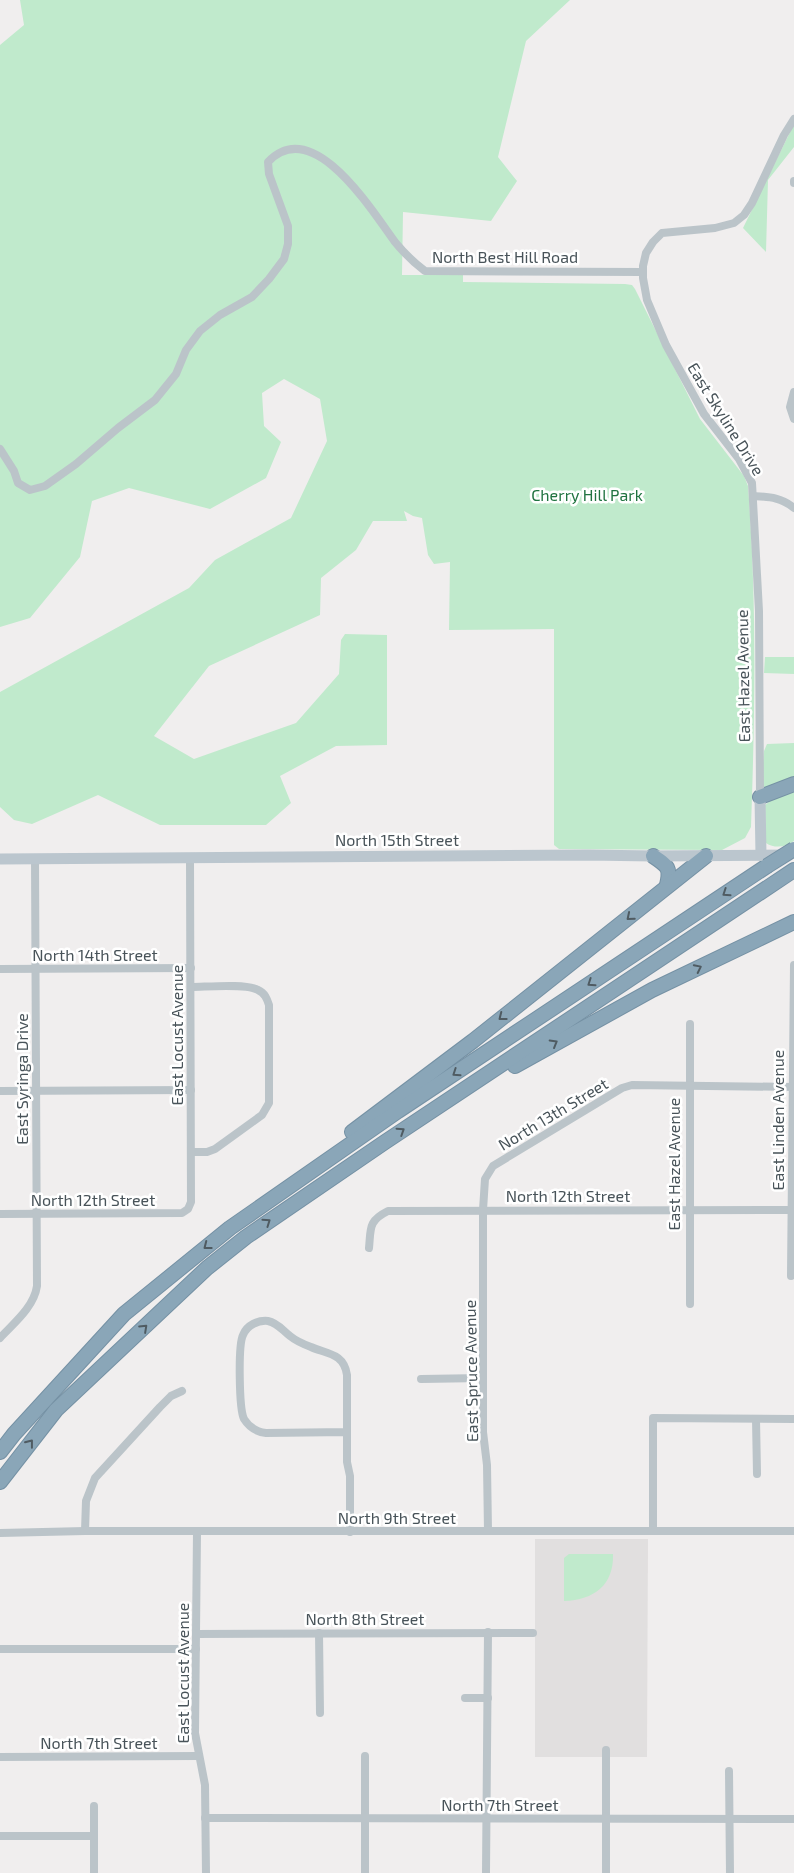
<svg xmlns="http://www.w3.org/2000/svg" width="794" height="1873" font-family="'Exo 2',sans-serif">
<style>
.education{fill:#e1dfdf}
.green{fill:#c0eacc}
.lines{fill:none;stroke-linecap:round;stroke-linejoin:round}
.highway-casing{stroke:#7591a4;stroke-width:16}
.street{stroke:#bbc4c9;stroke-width:8}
.secondary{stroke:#bbc6ce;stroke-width:11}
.highway{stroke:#8aa6b8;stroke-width:14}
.highway-bridge-casing{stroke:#7591a4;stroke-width:16;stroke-linecap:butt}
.highway-bridge{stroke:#8aa6b8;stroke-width:14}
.oneway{stroke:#4f5b62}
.labels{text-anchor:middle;stroke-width:5;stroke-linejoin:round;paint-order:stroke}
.street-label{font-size:16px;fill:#485359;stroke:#fff}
.park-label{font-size:16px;fill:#207340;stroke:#fff}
</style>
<rect width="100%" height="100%" fill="#f0eeee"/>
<path class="education" d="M535,1539H648L647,1757H535Z"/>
<g class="green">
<path d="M20,0H570L526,41L498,157L517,181L491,221L403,212L402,275H463V282L625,284L632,285L635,289L700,419L744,476L748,486C757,600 755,713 751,827L745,838L722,850L559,849L554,845V629L449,630L450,562L434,564L428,555L422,518L413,516L404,511L407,521H373L356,550L321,578L320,615L209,666L154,736L194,759L296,723L339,674L341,640L345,634L387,635V745L336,746L280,776L291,803L266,825H160L98,795L32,824L14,820L0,807V692L189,588L215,560L291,518L327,441L320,399L284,379L262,393L264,426L281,442L266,478L210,509L129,488L92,501L80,557L30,618L0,627V45L24,25Z"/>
<path d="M794,124V147L768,180L766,252L743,228Z"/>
<path d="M765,657H794V674L764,673Z"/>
<path d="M794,743V780L763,788L761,783L764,751L767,744Z"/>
<path d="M794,789V841C786,847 775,849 766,843L765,805L777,796Z"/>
<path d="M569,1554H613C614,1585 594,1600 564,1601V1558Z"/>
</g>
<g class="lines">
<g class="highway-casing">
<g id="highway">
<path d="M760,797L794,784"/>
<path d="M653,856C668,866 671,868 667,885"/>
<path d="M515,1066L652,990L794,922"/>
<path d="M352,1132L473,1041L706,856"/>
<path d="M0,1452L14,1434L124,1314L230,1228L398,1111L767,866"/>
<path d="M0,1482L56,1410L207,1268L246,1237L385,1142L794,870"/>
</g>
</g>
<g class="street">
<path d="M794,181V183"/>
<path d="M794,392L790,407L794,419"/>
<path d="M0,449L14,471L18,483L30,490L45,486L76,464L118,428L155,400L176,374L186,350L200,331L220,315L252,297L269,279L284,259L288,244V226L269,174L268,162C313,114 372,211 395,242C404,253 413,262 425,271L643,272"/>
<path d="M753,496C769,497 781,497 794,508"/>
<path d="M760,797L759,611L752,483L739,459L704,414L666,345L647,300L643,278V266L646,253L653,242L662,233L715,228L734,223L744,215L752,203L784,135L794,119"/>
<path d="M0,969L191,968"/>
<path d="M690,1024V1304"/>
<path d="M0,1091L191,1090"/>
<path d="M191,1152H207L215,1149L262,1115L269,1103V1005C267,999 265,993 258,990C246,983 206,987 191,987"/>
<path d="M0,1214L182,1213L188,1209L191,1202L190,859"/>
<path d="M369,1248C371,1228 368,1221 388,1211L794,1210"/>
<path d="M791,1276L794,965"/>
<path d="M0,1338C14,1323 34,1307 37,1286L35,859"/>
<path d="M421,1379L483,1378"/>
<path d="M756,1419L757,1474"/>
<path d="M347,1432L266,1433C257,1432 249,1427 244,1419C239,1409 238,1345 243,1335C247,1325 258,1320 268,1321C278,1323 283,1331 290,1336C296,1341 303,1344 311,1347C327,1354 344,1353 347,1375V1462L350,1476V1532"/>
<path d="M85,1531L86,1501L95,1478L160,1407L171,1396L182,1391"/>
<path d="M488,1531L487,1465L483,1432V1210L485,1179L493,1166L622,1088L632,1085L794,1087"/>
<path d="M653,1531V1418L794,1419"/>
<path d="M197,1532L195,1733L205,1785L206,1873"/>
<path d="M0,1533L85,1531H794"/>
<path d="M319,1633L320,1713"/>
<path d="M196,1634L533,1633"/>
<path d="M0,1649H196"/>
<path d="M465,1698H488"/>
<path d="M0,1757L198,1756"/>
<path d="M729,1771L730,1873"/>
<path d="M205,1818L794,1819"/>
<path d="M0,1836H94"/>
<path d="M94,1873V1806"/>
<path d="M365,1873V1756"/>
<path d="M486,1873L488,1632"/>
<path d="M606,1873V1750"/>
</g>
<g class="secondary">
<path d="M760,797L761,855"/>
<path d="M0,859L588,855L653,856L787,855"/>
</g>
<use href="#highway" class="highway"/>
<g class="highway-bridge-casing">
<path id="highway-bridge" d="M767,866L794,849"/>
</g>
<use href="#highway-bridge" class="highway-bridge"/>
</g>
<defs><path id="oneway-chevron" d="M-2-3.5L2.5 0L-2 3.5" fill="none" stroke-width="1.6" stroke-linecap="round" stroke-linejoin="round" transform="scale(1.25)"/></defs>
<g class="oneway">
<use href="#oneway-chevron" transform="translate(726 893) rotate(146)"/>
<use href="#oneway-chevron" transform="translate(630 917) rotate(140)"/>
<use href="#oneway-chevron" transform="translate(698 968) rotate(-26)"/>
<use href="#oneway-chevron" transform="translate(591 983) rotate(146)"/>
<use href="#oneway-chevron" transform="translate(502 1017) rotate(142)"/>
<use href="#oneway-chevron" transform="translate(554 1043) rotate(-30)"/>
<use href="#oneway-chevron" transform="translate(456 1073) rotate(146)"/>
<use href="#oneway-chevron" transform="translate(401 1131) rotate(-33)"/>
<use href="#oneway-chevron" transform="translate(267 1222) rotate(-35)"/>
<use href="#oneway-chevron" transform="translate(207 1246) rotate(142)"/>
<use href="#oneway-chevron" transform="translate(144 1328) rotate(-43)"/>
<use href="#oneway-chevron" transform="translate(30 1443) rotate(-52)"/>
</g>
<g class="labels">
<g class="street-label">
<text x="505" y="263">North Best Hill Road</text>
<text transform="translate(726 419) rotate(58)" y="6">East Skyline Drive</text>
<text transform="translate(743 676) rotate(-91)" y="6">East Hazel Avenue</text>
<text x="397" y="846">North 15th Street</text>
<text x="95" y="961">North 14th Street</text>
<text transform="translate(177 1035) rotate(-90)" y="6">East Locust Avenue</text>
<text transform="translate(22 1079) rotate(-90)" y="6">East Syringa Drive</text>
<text transform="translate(553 1114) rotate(-31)" y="6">North 13th Street</text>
<text transform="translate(778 1120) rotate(-90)" y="6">East Linden Avenue</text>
<text transform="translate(674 1164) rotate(-90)" y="6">East Hazel Avenue</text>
<text x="568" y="1202">North 12th Street</text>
<text x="93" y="1206">North 12th Street</text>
<text transform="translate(471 1371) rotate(-91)" y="6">East Spruce Avenue</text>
<text x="397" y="1524">North 9th Street</text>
<text x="365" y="1625">North 8th Street</text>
<text transform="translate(183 1673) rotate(-90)" y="6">East Locust Avenue</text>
<text x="99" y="1749">North 7th Street</text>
<text x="500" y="1811">North 7th Street</text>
</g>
<g class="park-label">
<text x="587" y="501">Cherry Hill Park</text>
</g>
</g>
</svg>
